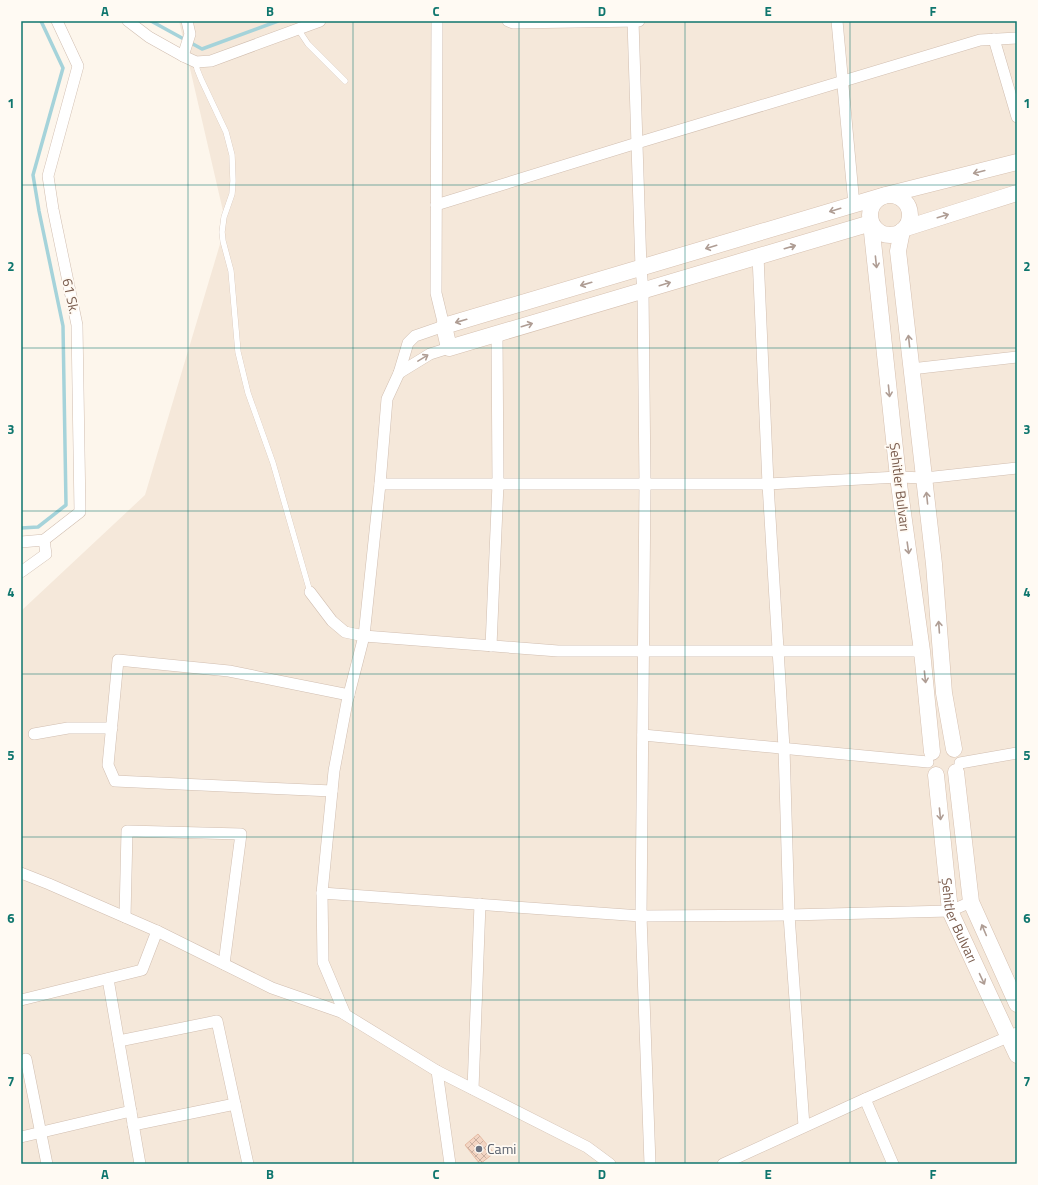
<svg xmlns="http://www.w3.org/2000/svg" width="1038" height="1185" font-family="'Titillium Web',sans-serif">
<style>
.residential{fill:#f5e8da}
.lines{fill:none;stroke-linecap:round;stroke-linejoin:round}
.stream{stroke:#a5d3da;stroke-width:3.5}
.building{fill:url(#building-cross-hatch);stroke:#e6bba3}
.lane-casing{stroke:#d1beb0;stroke-width:6}
.street-casing{stroke:#d1beb0;stroke-width:12}
.secondary-casing{stroke:#d6c0b0;stroke-width:17}
.lane{stroke:#fff;stroke-width:5.5}
.street{stroke:#fff;stroke-width:11}
.secondary{stroke:#fff;stroke-width:16}
.oneway{stroke:#af9d94}
.grid{fill:none;stroke:#0f766e;stroke-width:1;stroke-opacity:0.55}
.worship-dot{fill:#6b7280;stroke:#fffaf3;stroke-width:1.5}
.labels{text-anchor:middle;stroke-width:3.5;stroke-linejoin:round;paint-order:stroke}
.street-label{font-size:14px;fill:#7a5c4d;stroke:#fffaf3}
.worship-label{font-size:14px;fill:#5b616d;stroke:#fffaf3;text-anchor:start}
.neatline{fill:none;stroke:#0f766e;stroke-width:1.5}
.grid-label{font-size:13px;text-anchor:middle;font-weight:bold;fill:#0f766e}
</style>
<defs>
<pattern id="building-cross-hatch" width="8" height="8" patternUnits="userSpaceOnUse"><rect width="8" height="8" fill="#f3d5c3"/><path d="M0 0l8 8M0 8l8-8" fill="none" stroke="#cab0a1"/></pattern>
</defs>
<rect width="100%" height="100%" fill="#fdf6ec"/>
<path class="residential" d="M179,21H1017V1164H21V611L145,495L226,224Z"/>
<g class="lines">
<g class="stream">
<path d="M151,21L202,49L278,21"/>
<path d="M21,528L38,527L66,505L63,326L39,211L33,175L63,68L41,21"/>
</g>
</g>
<path class="building" d="M478,1134L494,1153L480,1164L465,1145Z"/>
<g class="lines">
<g class="lane-casing">
<g id="lane">
<path d="M298,29L308,44L345,81"/>
<path d="M196,62L197,69L201,79L226,132L232,155L233,181L232,194L224,217L222,232L223,241L231,271L238,352L248,393L273,463L310,592"/>
</g>
</g>
<g class="street-casing">
<g id="street">
<path d="M128,21L149,37L183,56L196,62L211,61L320,21"/>
<path d="M508,21L513,23L639,21"/>
<path d="M633,21L641,268L643,291L645,484L641,916L650,1164"/>
<path d="M837,21L854,205"/>
<path d="M994,39L1017,117"/>
<path d="M183,56L190,34L187,21"/>
<path d="M436,205L637,143L980,40L1017,38"/>
<path d="M758,256L768,484L784,748L789,915L804,1126"/>
<path d="M911,369L1017,357"/>
<path d="M399,373L430,354L449,348"/>
<path d="M380,484H768L898,477L925,478L1017,468"/>
<path d="M21,542L44,540L80,512L77,325L53,209L48,176L78,66L57,21"/>
<path d="M21,572L46,554L44,540"/>
<path d="M310,592L332,621L345,632L364,636L558,651H922"/>
<path d="M491,646L498,484L497,334"/>
<path d="M34,734L68,728H112"/>
<path d="M643,735L928,762"/>
<path d="M960,763L1017,753"/>
<path d="M332,791L115,781L108,765L118,660L229,671L349,695"/>
<path d="M21,873L49,884L157,931L272,988L341,1012L437,1071L587,1147L610,1164"/>
<path d="M322,893L641,916L789,915L950,911L971,902"/>
<path d="M125,917L127,831L241,834L224,964"/>
<path d="M108,979L140,1164"/>
<path d="M21,1000L142,970L157,931"/>
<path d="M345,1014L323,962L322,893L334,771L347,702L364,636L380,484L387,399L399,373L408,343L415,336L444,326L436,293L437,21"/>
<path d="M119,1041L217,1021L248,1164"/>
<path d="M26,1059L47,1164"/>
<path d="M437,1071L450,1164"/>
<path d="M473,1089L480,904"/>
<path d="M865,1099L893,1164"/>
<path d="M133,1125L235,1104"/>
<path d="M21,1137L131,1111"/>
<path d="M723,1164L865,1099L1017,1033"/>
</g>
</g>
<g class="secondary-casing">
<g id="secondary">
<circle cx="890" cy="215" r="20"/>
<path d="M906,228L1017,193"/>
<path d="M902,231L898,251L934,564L944,693L954,749"/>
<path d="M932,752L922,651L898,477L871,223L449,348L444,326L886,195L1017,162"/>
<path d="M956,772L971,902L1017,1004"/>
<path id="s1" d="M936,775L950,911L1017,1055"/>
</g>
</g>
<use href="#lane" class="lane"/>
<use href="#street" class="street"/>
<use href="#secondary" class="secondary"/>
</g>
<defs><path id="oneway-shaft" d="M-6 0H5M1.5-3L5.5 0L1.5 3" fill="none" stroke-width="1.6" stroke-linecap="round" stroke-linejoin="round"/></defs>
<g class="oneway">
<use href="#oneway-shaft" transform="translate(979 172) rotate(166)"/>
<use href="#oneway-shaft" transform="translate(835 210) rotate(163)"/>
<use href="#oneway-shaft" transform="translate(943 216) rotate(-17)"/>
<use href="#oneway-shaft" transform="translate(711 247) rotate(163)"/>
<use href="#oneway-shaft" transform="translate(790 247) rotate(-16)"/>
<use href="#oneway-shaft" transform="translate(876 262) rotate(84)"/>
<use href="#oneway-shaft" transform="translate(586 284) rotate(164)"/>
<use href="#oneway-shaft" transform="translate(665 284) rotate(-17)"/>
<use href="#oneway-shaft" transform="translate(461 321) rotate(164)"/>
<use href="#oneway-shaft" transform="translate(527 325) rotate(-17)"/>
<use href="#oneway-shaft" transform="translate(909 341) rotate(-96)"/>
<use href="#oneway-shaft" transform="translate(423 358) rotate(-31)"/>
<use href="#oneway-shaft" transform="translate(889 391) rotate(84)"/>
<use href="#oneway-shaft" transform="translate(927 498) rotate(-96)"/>
<use href="#oneway-shaft" transform="translate(908 548) rotate(82)"/>
<use href="#oneway-shaft" transform="translate(939 627) rotate(-94)"/>
<use href="#oneway-shaft" transform="translate(925 677) rotate(84)"/>
<use href="#oneway-shaft" transform="translate(940 814) rotate(84)"/>
<use href="#oneway-shaft" transform="translate(984 930) rotate(-113)"/>
<use href="#oneway-shaft" transform="translate(982 979) rotate(65)"/>
</g>
<path class="grid" d="M188,21V1164M353,21V1164M519,21V1164M685,21V1164M850,21V1164M21,185H1017M21,348H1017M21,511H1017M21,674H1017M21,837H1017M21,1000H1017"/>
<circle class="worship-dot" cx="479" cy="1149" r="4"/>
<g class="labels">
<g class="street-label">
<text transform="translate(71 296) rotate(78)" y="5">61 Sk.</text>
<text transform="translate(900 487) rotate(83)" y="5">Şehitler Bulvarı</text>
<text dy="5" stroke="none"><textPath href="#s1" startOffset="148">Şehitler Bulvarı</textPath></text>
</g>
<g class="worship-label">
<text x="487" y="1154">Cami</text>
</g>
</g>
<rect width="1038" height="1185" fill="none" stroke="#fffaf3" stroke-width="44"/>
<rect x="22" y="22" width="994" height="1141" class="neatline"/>
<g class="grid-label">
<text x="105" y="16">A</text>
<text x="270" y="16">B</text>
<text x="436" y="16">C</text>
<text x="602" y="16">D</text>
<text x="768" y="16">E</text>
<text x="933" y="16">F</text>
<text x="11" y="108">1</text>
<text x="1027" y="108">1</text>
<text x="11" y="271">2</text>
<text x="1027" y="271">2</text>
<text x="11" y="434">3</text>
<text x="1027" y="434">3</text>
<text x="11" y="597">4</text>
<text x="1027" y="597">4</text>
<text x="11" y="760">5</text>
<text x="1027" y="760">5</text>
<text x="11" y="923">6</text>
<text x="1027" y="923">6</text>
<text x="11" y="1086">7</text>
<text x="1027" y="1086">7</text>
<text x="105" y="1179">A</text>
<text x="270" y="1179">B</text>
<text x="436" y="1179">C</text>
<text x="602" y="1179">D</text>
<text x="768" y="1179">E</text>
<text x="933" y="1179">F</text>
</g>
</svg>
